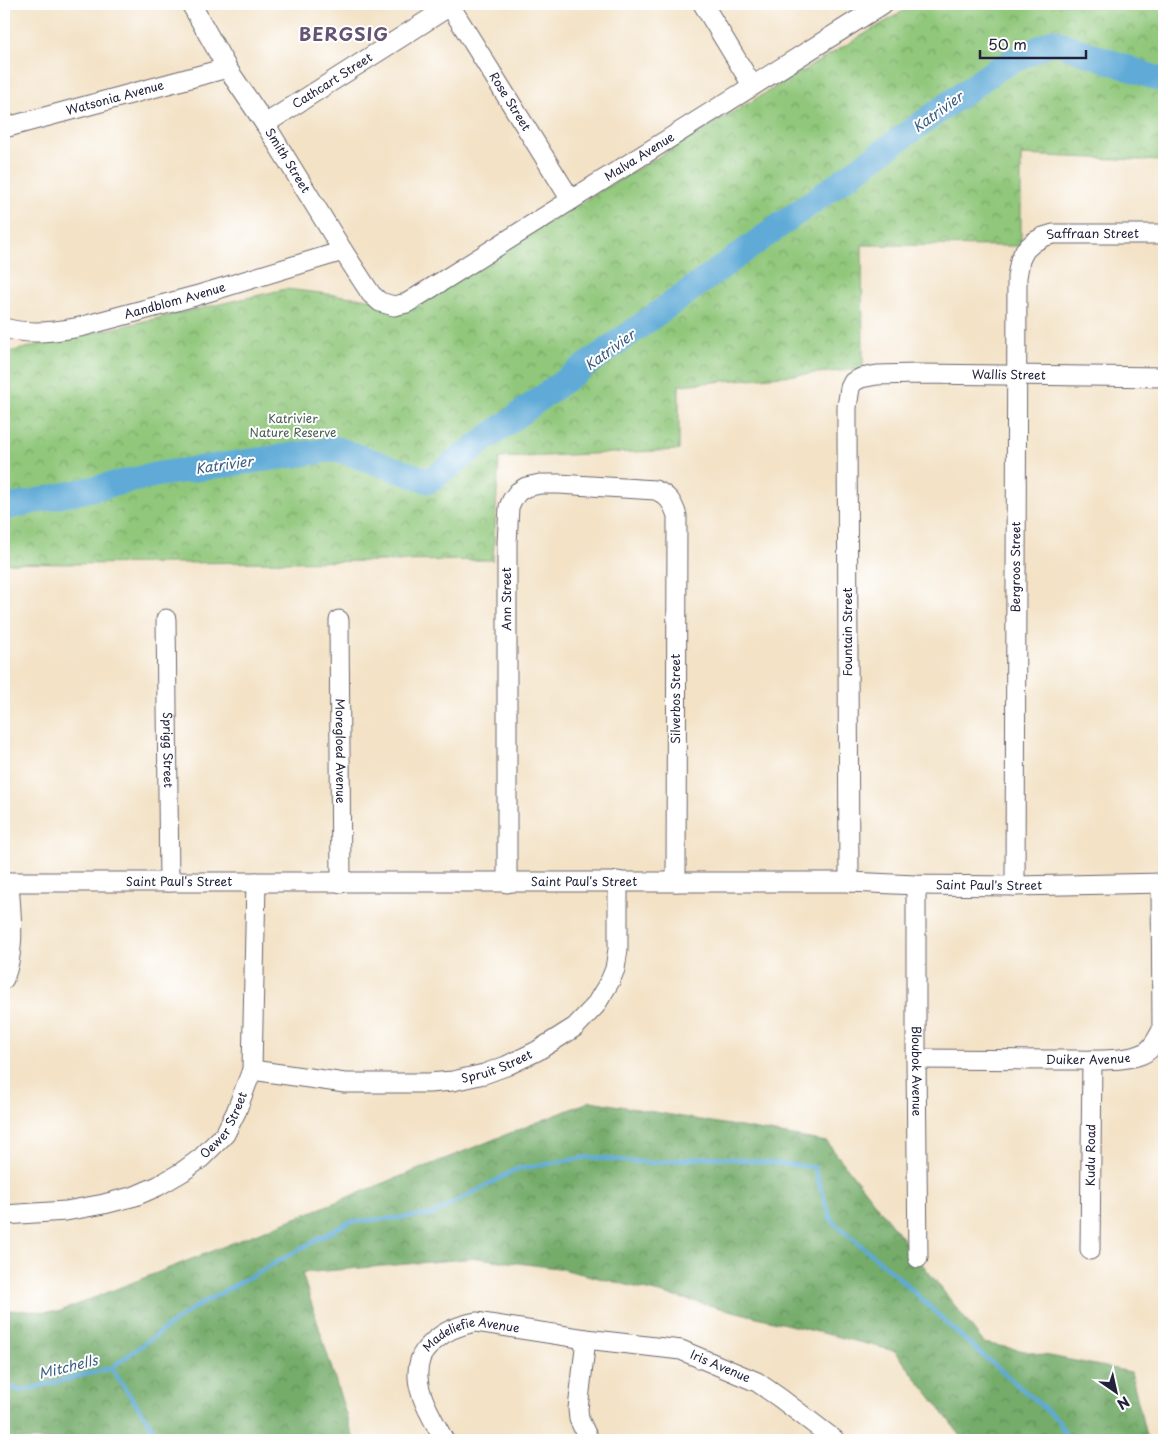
<svg xmlns="http://www.w3.org/2000/svg" width="1168" height="1444" font-family="'Playpen Sans',sans-serif">
<style>
.forest{fill:url(#forest-crowns);stroke:#4b6752}
.park{fill:url(#park-crowns);stroke:#59745a}
.lines{fill:none;stroke-linecap:round;stroke-linejoin:round}
.stream{stroke:#5eaad7;stroke-width:4.5}
.river{stroke:#5eaad7;stroke-width:25}
.minor-casing{stroke:#6b656c;stroke-width:21}
.minor{stroke:#fff;stroke-width:19}
.labels{text-anchor:middle;stroke-width:4;stroke-linejoin:round;paint-order:stroke}
.street-label{font-size:12px;fill:#22223b;stroke:#fff}
.park-label{font-size:12px;fill:#485c51;stroke:#fff}
.water-label{font-size:14px;font-style:italic;fill:#3d5f81;stroke:#fff}
.district-label{font-size:18px;font-weight:bold;letter-spacing:1px;fill:#645375;stroke:#fff}
</style>
<defs>
<pattern id="forest-crowns" width="20" height="18" patternUnits="userSpaceOnUse" patternTransform="scale(1.25)"><rect width="20" height="18" fill="#74ac6a"/><path d="M2 6a3 3 0 1 1 6 0M12 15a3 3 0 1 1 6 0" fill="none" stroke="#5f8c58"/></pattern>
<pattern id="park-crowns" width="20" height="18" patternUnits="userSpaceOnUse" patternTransform="scale(1.25)"><rect width="20" height="18" fill="#90c77a"/><path d="M2 6a3 3 0 1 1 6 0M12 15a3 3 0 1 1 6 0" fill="none" stroke="#75a165"/></pattern>
</defs>
<rect width="100%" height="100%" fill="#fff"/>
<filter id="ink" filterUnits="userSpaceOnUse"><feTurbulence type="fractalNoise" baseFrequency=".02" numOctaves="2"/><feDisplacementMap in="SourceGraphic" scale="10" xChannelSelector="R" yChannelSelector="G"/><feConvolveMatrix kernelMatrix="1 2 1 2 8 2 1 2 1" color-interpolation-filters="sRGB"/></filter>
<filter id="wash" filterUnits="userSpaceOnUse"><feTurbulence type="fractalNoise" baseFrequency=".0096" numOctaves="4" result="noise"/><feDisplacementMap in="SourceGraphic" scale="20" xChannelSelector="R" yChannelSelector="G"/><feGaussianBlur stdDeviation="1.12" result="paint"/><feColorMatrix in="noise" values="0 0 0 0 0 0 0 0 0 0 0 0 0 0 0 0 0 1.4 0 .05"/><feComposite in="paint" operator="in"/></filter>
<g filter="url(#wash)">
<rect width="100%" height="100%" fill="#f3e2c6"/>
<path class="forest" d="M591,1101L827,1142L984,1343L1131,1372L1147,1440H964L895,1351L558,1268L477,1258L302,1273L354,1440H4V1310L58,1312Z"/>
<path class="park" d="M915,4H1164V161L1021,155V246L862,245L863,369L679,385V450L499,458L493,560L67,564L4,563V353L286,289L411,304Z"/>
<g class="lines">
<g class="stream">
<path d="M111,1368L192,1309L349,1222L431,1215L517,1169L588,1157L649,1163L713,1157L814,1167L831,1220L896,1275L963,1338L1058,1420L1069,1440"/>
<path d="M4,1384L21,1391L111,1368L161,1440"/>
</g>
<path class="river" d="M4,508L160,474L337,449L429,481L568,378L997,69L1053,41L1164,81"/>
</g>
</g>
<g filter="url(#ink)">
<g class="lines">
<g class="minor-casing">
<g id="minor">
<path id="s1" d="M191,4L227,68L265,124L343,251L371,294L380,302L394,306L407,303L436,285L883,4"/>
<path id="s2" d="M449,4L571,200"/>
<path d="M703,4L752,85"/>
<path id="s3" d="M265,124L450,6"/>
<path id="s4" d="M4,128L227,68"/>
<path id="s5" d="M4,328C29,335 55,332 80,327L195,296L343,251"/>
<path id="s6" d="M166,619L169,882"/>
<path id="s7" d="M339,620L341,883"/>
<path id="s8" d="M4,882H849L916,885L1015,886L1164,883"/>
<path id="s9" d="M849,882L847,427V407L850,388L853,382L861,378L877,375L918,374L1164,377"/>
<path d="M507,883V543L509,507L512,500L518,492L526,487L540,484H559L655,490C668,495 673,503 677,516L676,882"/>
<path id="s10" d="M916,885V1059L918,1258"/>
<path id="s11" d="M1015,886L1017,277L1020,260L1025,250L1034,242L1043,237L1053,234H1164"/>
<path d="M4,979C16,949 11,915 9,882"/>
<path id="s12" d="M916,1059C964,1059 1012,1060 1061,1060C1083,1060 1120,1062 1140,1055C1152,1051 1156,1040 1162,1030L1161,883"/>
<path id="s13" d="M252,1070L345,1083H429L453,1081L484,1074L506,1066L537,1051L575,1027L595,1006L610,981L615,969L618,949V881"/>
<path id="s14" d="M4,1215L66,1211L104,1204L135,1196L158,1186L182,1172L201,1158L225,1134L236,1112L252,1070L256,882"/>
<path id="s15" d="M1090,1250L1092,1060"/>
<path d="M586,1339L578,1409L579,1419L589,1440"/>
<path id="s16" d="M444,1440C432,1417 411,1387 420,1360C422,1352 428,1347 434,1341C446,1330 460,1325 476,1322L586,1339L681,1350L757,1382L780,1398L835,1440"/>
</g>
</g>
<use href="#minor" class="minor"/>
</g>
</g>
<g class="labels">
<g class="street-label">
<text dy="4" stroke="none"><textPath href="#s3" startOffset="80">Cathcart Street</textPath></text>
<text dy="4" stroke="none"><textPath href="#s4" startOffset="115">Watsonia Avenue</textPath></text>
<text dy="4" stroke="none"><textPath href="#s2" startOffset="115">Rose Street</textPath></text>
<text dy="4" stroke="none"><textPath href="#s1" startOffset="656">Malva Avenue</textPath></text>
<text dy="4" stroke="none"><textPath href="#s1" startOffset="184">Smith Street</textPath></text>
<text dy="4" stroke="none"><textPath href="#s11" startOffset="710">Saffraan Street</textPath></text>
<text dy="4" stroke="none"><textPath href="#s5" startOffset="175">Aandblom Avenue</textPath></text>
<text dy="4" stroke="none"><textPath href="#s9" startOffset="658">Wallis Street</textPath></text>
<text dy="4" stroke="none"><textPath href="#s11" startOffset="319">Bergroos Street</textPath></text>
<text transform="translate(507 599) rotate(-90)" y="4">Ann Street</text>
<text transform="translate(848 632) rotate(-90)" y="4">Fountain Street</text>
<text transform="translate(676 699) rotate(-90)" y="4">Silverbos Street</text>
<text dy="4" stroke="none"><textPath href="#s6" startOffset="131">Sprigg Street</textPath></text>
<text dy="4" stroke="none"><textPath href="#s7" startOffset="131">Moregloed Avenue</textPath></text>
<text dy="4" stroke="none"><textPath href="#s8" startOffset="175">Saint Paul's Street</textPath></text>
<text dy="4" stroke="none"><textPath href="#s8" startOffset="580">Saint Paul's Street</textPath></text>
<text dy="4" stroke="none"><textPath href="#s8" startOffset="985">Saint Paul's Street</textPath></text>
<text dy="4" stroke="none"><textPath href="#s12" startOffset="172">Duiker Avenue</textPath></text>
<text dy="4" stroke="none"><textPath href="#s13" startOffset="248">Spruit Street</textPath></text>
<text dy="4" stroke="none"><textPath href="#s10" startOffset="186">Bloubok Avenue</textPath></text>
<text dy="4" stroke="none"><textPath href="#s14" startOffset="250">Oewer Street</textPath></text>
<text dy="4" stroke="none"><textPath href="#s15" startOffset="95">Kudu Road</textPath></text>
<text dy="4" stroke="none"><textPath href="#s16" startOffset="149">Madeliefie Avenue</textPath></text>
<text dy="4" stroke="none"><textPath href="#s16" startOffset="406">Iris Avenue</textPath></text>
</g>
<g class="park-label">
<text x="293" y="423">Katrivier<tspan x="293" dy="14">Nature Reserve</tspan></text>
</g>
<g class="water-label">
<text transform="translate(938 112) rotate(-36)" y="5">Katrivier</text>
<text transform="translate(610 350) rotate(-36)" y="5">Katrivier</text>
<text transform="translate(224 465) rotate(-8)" y="5">Katrivier</text>
<text transform="translate(68 1367) rotate(-14)" y="5">Mitchells</text>
</g>
<g class="district-label">
<text x="344" y="41">BERGSIG</text>
</g>
</g>
<rect width="1168" height="1444" fill="none" stroke="#fff" stroke-width="20"/>
<g transform="translate(1116 1392) rotate(146)" stroke="#ffffff" stroke-width="4" paint-order="stroke">
<path d="M0-4L9 19L0 12L-9 19Z" fill="#22223b"/>
<text y="-8" font-size="14" font-weight="bold" text-anchor="middle" fill="#22223b">N</text>
</g>
<path d="M980 50v8h106v-8" fill="none" stroke="#22223b" stroke-width="2.5"/>
<text x="988" y="50" font-size="15" fill="#22223b" stroke="#ffffff" stroke-width="4" paint-order="stroke">50 m</text>
</svg>
